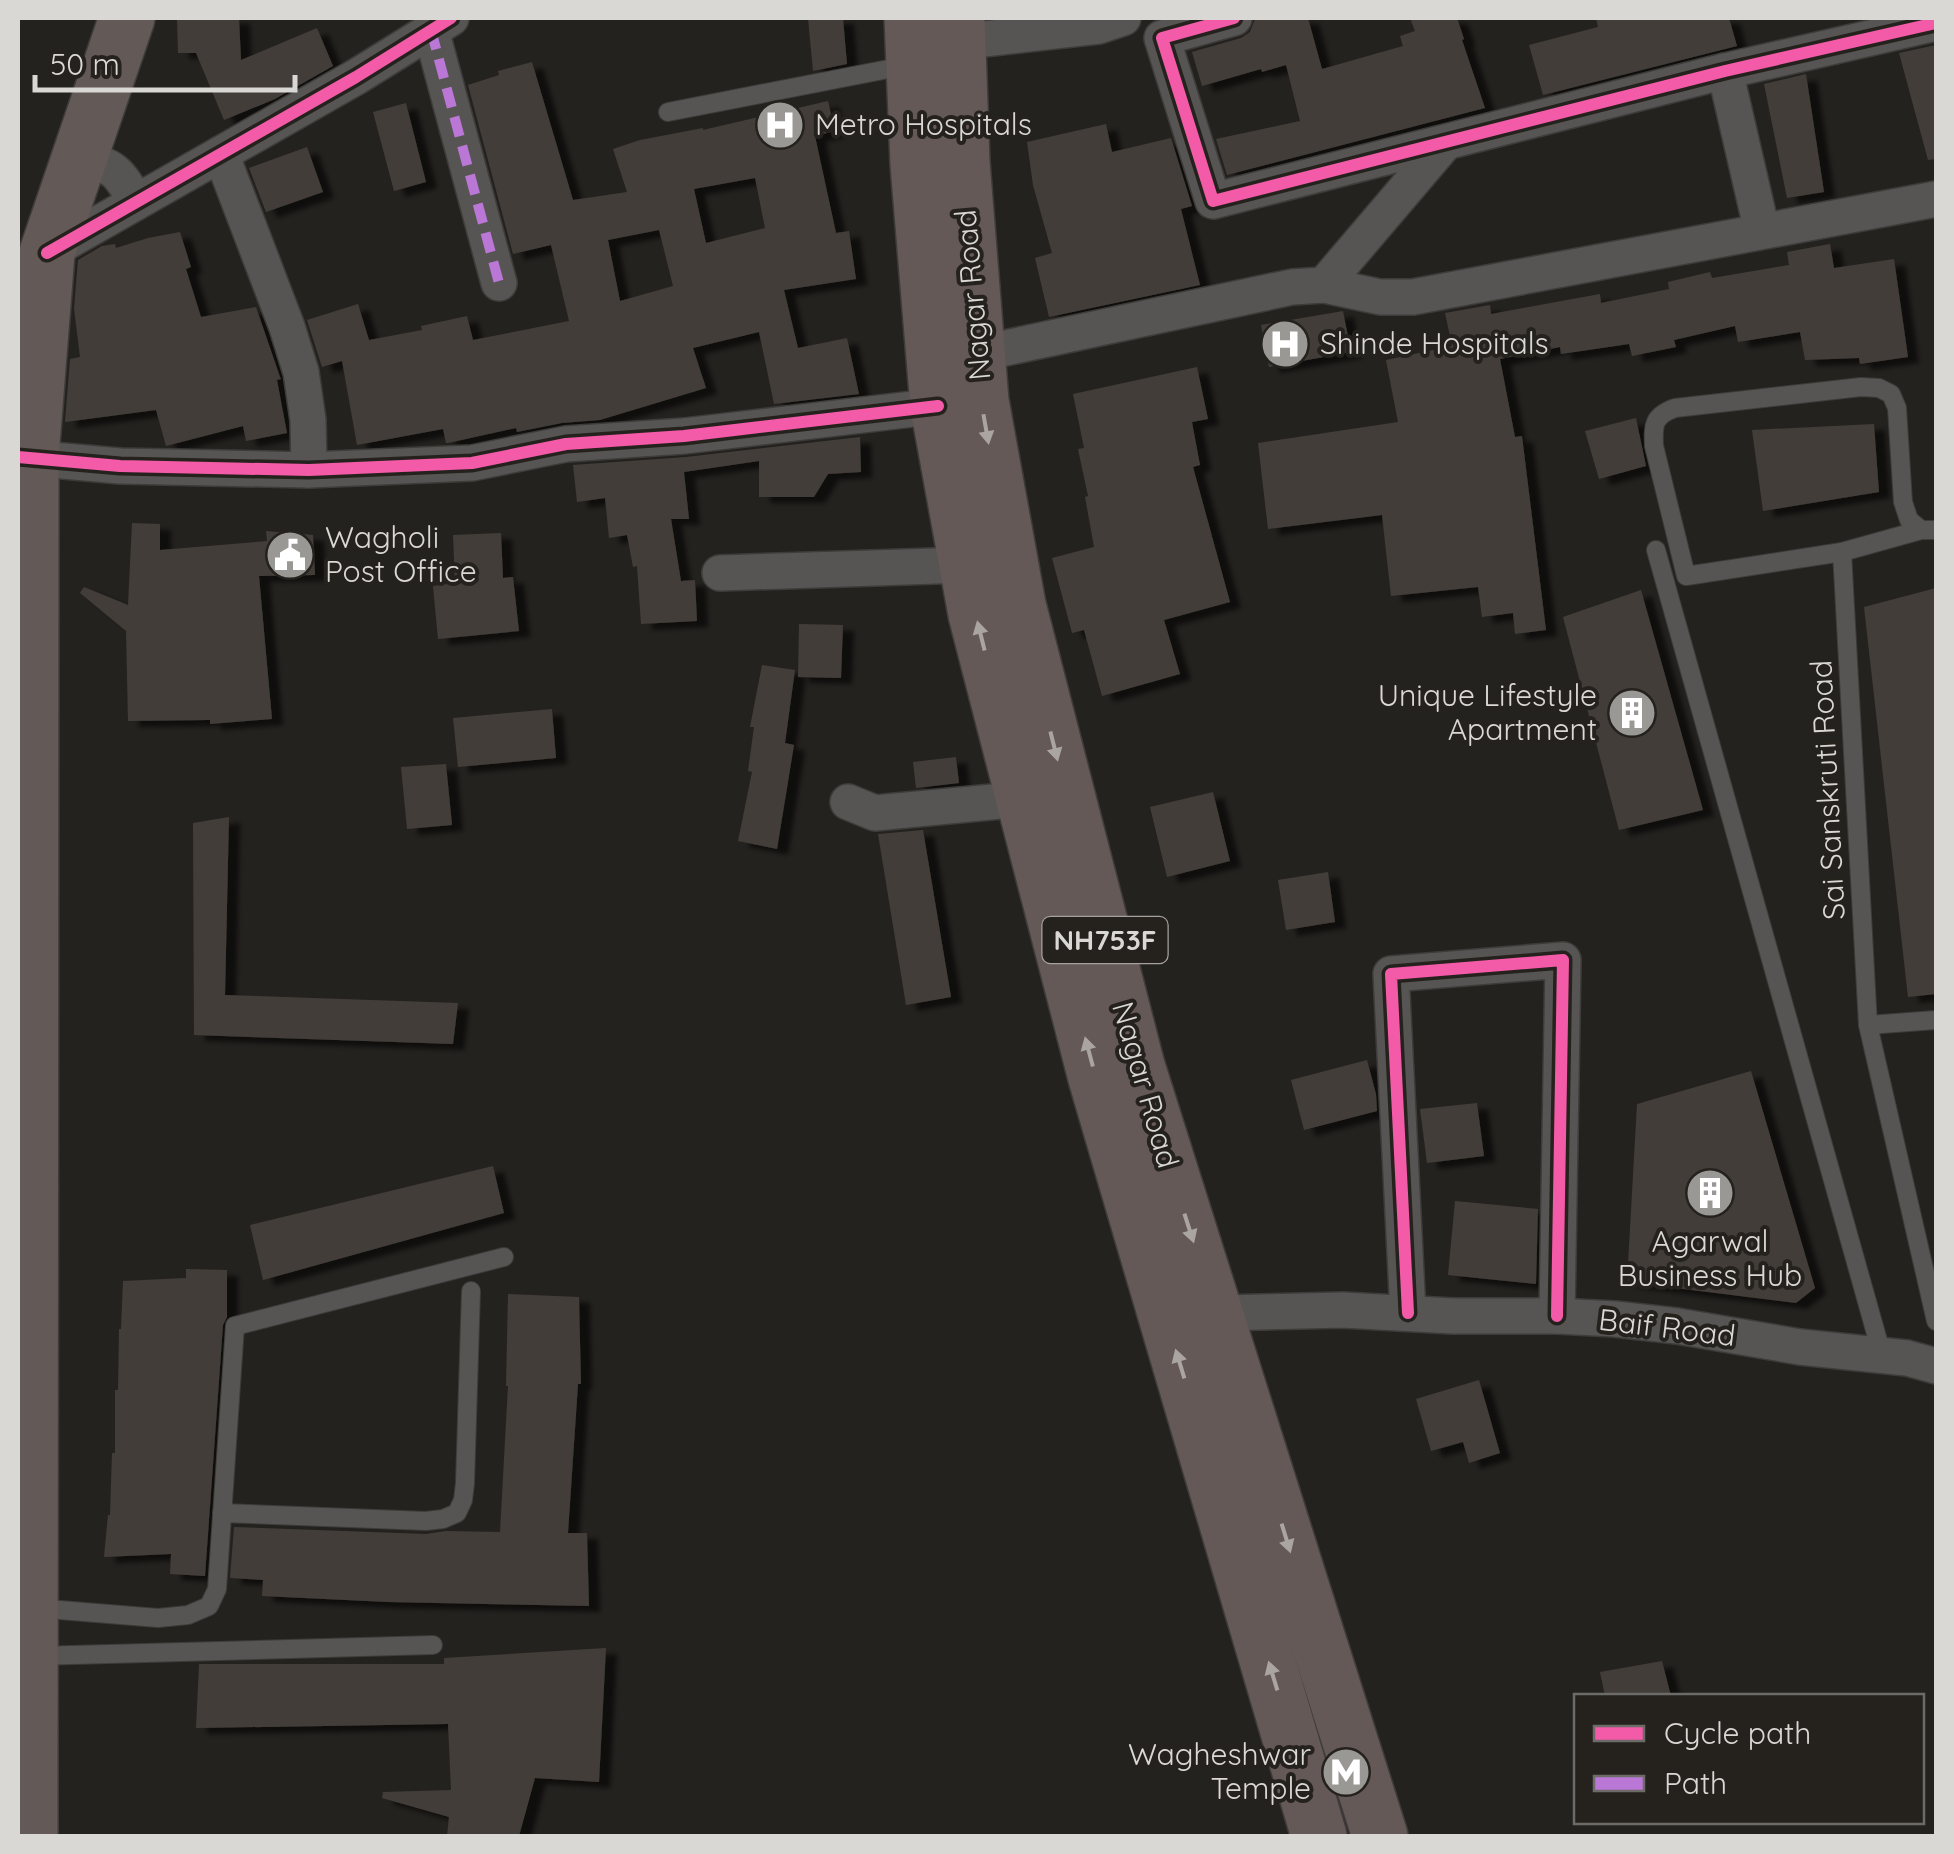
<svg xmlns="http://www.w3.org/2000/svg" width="1954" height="1854" font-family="Quicksand,sans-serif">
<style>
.building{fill:#433d38;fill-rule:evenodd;filter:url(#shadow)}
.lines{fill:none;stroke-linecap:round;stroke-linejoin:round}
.service-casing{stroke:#3e3c3a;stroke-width:20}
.minor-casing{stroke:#3e3c3a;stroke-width:38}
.primary-casing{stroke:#3e3c3a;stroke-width:58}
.trunk-casing{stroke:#3e3c3a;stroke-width:58}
.service{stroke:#575554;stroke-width:18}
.minor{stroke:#575554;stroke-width:35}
.primary{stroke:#635957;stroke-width:55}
.trunk{stroke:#645956;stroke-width:55}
.quiet{stroke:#ba77d6;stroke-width:10;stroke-dasharray:20 10;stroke-linecap:butt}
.cycleway-casing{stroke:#25221e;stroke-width:19}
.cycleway{stroke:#f35aa7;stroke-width:12}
.oneway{fill:#aba5a2}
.labels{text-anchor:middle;stroke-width:8;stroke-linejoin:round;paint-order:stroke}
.shield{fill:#25221e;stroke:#a4a19e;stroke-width:2.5}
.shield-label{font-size:28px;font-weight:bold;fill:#dad8d5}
.poi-label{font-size:30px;fill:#dad8d5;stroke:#25221e;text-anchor:start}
.street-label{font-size:30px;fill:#dad8d5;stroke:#25221e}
</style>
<defs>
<filter id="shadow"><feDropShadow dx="11" dy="6" stdDeviation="2.5" flood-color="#0009"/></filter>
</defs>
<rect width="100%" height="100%" fill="#24221f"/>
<g class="building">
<path d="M177,18H239L241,60L317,28L333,66L275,99L224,120L196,53H178Z"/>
<path d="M808,18H843L847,64L813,71Z"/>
<path d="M1261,18H1308L1322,69L1403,46L1400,36L1415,31L1410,18H1457L1464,39L1462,40L1485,108L1227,175L1216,139L1300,121L1286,65L1262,72L1261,69L1202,86L1192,52L1241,38L1250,32L1255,19Z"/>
<path d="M1596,18H1729L1737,46L1543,95L1529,45L1598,27Z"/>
<path d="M1936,45V159L1928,160L1899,53Z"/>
<path d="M532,62L573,200L627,192L613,149L640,140L703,128V130L828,101L835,131L815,136L836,233L849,231L856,279L784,290L798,348L847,338L859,394L774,404L759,332L693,348L706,388L600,420L562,423L517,432L516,428L448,443H446L443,429L357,445L342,361L322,367L307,320L358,304L369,340L422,330L421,326L467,316L473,340L569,321L551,245L513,254L468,85L499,75L498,71ZM755,178L765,228L706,243L694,189ZM659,230L673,286L620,301L608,240Z"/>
<path d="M1806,74L1824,192L1787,198L1764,84Z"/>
<path d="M406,103L426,182L394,191L373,112Z"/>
<path d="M1106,124L1112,152L1171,138L1192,206L1181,209L1200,285L1049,317L1035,258L1052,253L1033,185L1027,142Z"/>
<path d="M307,147L323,192L266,212L249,168Z"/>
<path d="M180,232L191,267L186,269L201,317L256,307L280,377L281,379L277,380L287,433L246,441L243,426L166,446L156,410L65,422L70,359L80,357L74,309L78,260L102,246L115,244L116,248L148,238Z"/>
<path d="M1830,244L1834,268L1894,259L1908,357L1860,364L1859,358L1805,360L1800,332L1738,342L1735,326L1674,340L1676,347L1632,356L1629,344L1561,354L1560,347L1500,359L1515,437L1522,436L1546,630L1515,634L1513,613L1482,617L1478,587L1391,596L1382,515L1268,529L1258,443L1398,422L1386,360L1452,346L1445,313L1490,305L1491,314L1600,294L1601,303L1669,289L1668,282L1710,272L1712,278L1789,265L1787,252Z"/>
<path d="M1343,311L1351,352L1269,367L1261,325Z"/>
<path d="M1197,367L1208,419L1192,422L1200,465L1193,467L1230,602L1164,620L1180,674L1102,696L1084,630L1072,633L1052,558L1094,547L1085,497L1088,496L1078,449L1084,448L1073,394Z"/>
<path d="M1636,418L1646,466L1599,479L1585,431Z"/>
<path d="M1874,424L1879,492L1763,511L1752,430Z"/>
<path d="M860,437L861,472L828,474L814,497H759V461L684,472L689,519H671L681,581L695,580L697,621L641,624L637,566L633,567L627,535L609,538L605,498L577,502L573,465L686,457Z"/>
<path d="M132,523L160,524V550L267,541L266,531L313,535L315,575L259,576L272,719L210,724V720L128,721L126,631L80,593L84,587L128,605Z"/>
<path d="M501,533L503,578L513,577L519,631L438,639L433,586L455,583L453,535Z"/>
<path d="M1936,588V994L1908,997L1864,607Z"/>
<path d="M1641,590L1703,810L1619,830L1563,617Z"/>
<path d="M799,624L843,625L841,678L798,677Z"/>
<path d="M762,665L795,670L785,743L794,745L777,849L738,841L752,772L748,771L754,727H750Z"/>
<path d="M552,709L556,758L458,767L453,718Z"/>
<path d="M956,757L959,783L916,788L913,762Z"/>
<path d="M446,764L452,825L407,829L401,767Z"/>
<path d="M1213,792L1230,861L1167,877L1150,807Z"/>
<path d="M229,817L225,995L458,1003L453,1044L194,1035L193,823Z"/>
<path d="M923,830L951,997L906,1005L878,834Z"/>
<path d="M1328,872L1335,922L1286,930L1278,880Z"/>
<path d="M1367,1060L1376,1094L1377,1111L1304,1130L1291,1080Z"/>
<path d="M1751,1071L1815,1288L1796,1303L1627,1282L1637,1104Z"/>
<path d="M1477,1103L1484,1156L1427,1163L1420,1109Z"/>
<path d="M493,1166L504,1213L263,1280L250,1225Z"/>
<path d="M1455,1201L1538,1209L1536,1284L1448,1275Z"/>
<path d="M186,1269L227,1270V1317L223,1325L205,1576L170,1574L171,1554L104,1557L108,1515H110L112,1453H115V1390H118L119,1329H121L123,1281L186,1278Z"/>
<path d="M508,1294L579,1297L581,1384H578L568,1533H587L589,1606L388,1602L262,1596L263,1580L230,1578L234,1527L426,1534L446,1531L500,1532L508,1386H506Z"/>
<path d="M1479,1380L1500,1453L1469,1463L1463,1442L1431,1451L1416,1399Z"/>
<path d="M606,1648L599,1782L535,1778L519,1836H447L449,1817L382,1798L383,1792L451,1790L448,1724L196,1728L199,1664H444V1658Z"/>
<path d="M1662,1661L1671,1696H1605L1600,1672Z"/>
</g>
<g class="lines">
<g class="service-casing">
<g id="service">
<path d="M668,112L909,65"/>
<path d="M1921,530L1842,552L1686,576L1654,446C1653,425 1653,416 1675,408L1861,387L1879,388L1891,394L1897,408L1903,502L1909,520L1921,530H1936"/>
<path d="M1656,550L1882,1355"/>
<path d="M1842,552L1868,1025L1936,1321"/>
<path d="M1868,1025L1936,1020"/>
<path d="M222,1513L426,1521L443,1519L457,1513L463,1500L465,1483L471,1291"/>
<path d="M35,1608L158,1618L188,1615L209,1606L217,1589L235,1326L504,1257"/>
<path d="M35,1656L433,1645"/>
</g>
</g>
<g class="minor-casing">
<g id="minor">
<path d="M1234,18L1162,38L1213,201L1725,71L1936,23"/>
<path d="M431,30L499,283"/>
<path d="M958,42L1099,26L1123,18"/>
<path d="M1725,71L1762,231"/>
<path d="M221,154L287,327L301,372L308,420L309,470"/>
<path d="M79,160C114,164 119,172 136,202"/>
<path d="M47,253L356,77L451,18"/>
<path d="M1324,285L1445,143"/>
<path d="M977,354L1292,287L1324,285L1380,297H1413L1936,199"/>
<path d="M18,457L120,466L309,470L472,463L566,444L684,436L938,406"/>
<path d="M720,573L966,565"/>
<path d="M848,802L875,813L1023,799"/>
<path d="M1216,1313L1343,1310L1453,1316H1557L1615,1319L1677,1326L1800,1347L1907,1358L1936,1366"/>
<path d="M1408,1313L1391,974L1563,960L1557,1316"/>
</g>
</g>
<g class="primary-casing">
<path id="primary" d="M30,1836L31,457L47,253L127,18"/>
</g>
<g class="trunk-casing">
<g id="trunk">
<path d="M912,18L918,164L938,406L976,614L1096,1078L1319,1836"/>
<path d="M957,18L962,162L981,401L1018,605L1137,1066L1380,1836"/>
</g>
</g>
<use href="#service" class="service"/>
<use href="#minor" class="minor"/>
<use href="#primary" class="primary"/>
<use href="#trunk" class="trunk"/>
<path class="quiet" d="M431,30L499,283"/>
<g class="cycleway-casing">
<g id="cycleway">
<path d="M1234,18L1162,38L1213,201L1725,71L1936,23"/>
<path d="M47,253L356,77L451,18"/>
<path d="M18,457L120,466L309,470L472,463L566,444L684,436L938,406"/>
<path d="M1408,1313L1391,974L1563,960L1557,1316"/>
</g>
</g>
<use href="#cycleway" class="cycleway"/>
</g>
<defs><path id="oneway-solid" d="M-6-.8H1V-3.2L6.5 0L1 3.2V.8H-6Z" transform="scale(2.5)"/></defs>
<g class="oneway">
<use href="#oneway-solid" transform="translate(986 429) rotate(80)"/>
<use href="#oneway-solid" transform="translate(981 636) rotate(-104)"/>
<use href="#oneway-solid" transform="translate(1054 746) rotate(76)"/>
<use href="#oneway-solid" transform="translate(1089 1052) rotate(-105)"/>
<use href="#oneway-solid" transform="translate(1189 1228) rotate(72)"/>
<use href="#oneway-solid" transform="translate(1180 1364) rotate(-107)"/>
<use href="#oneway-solid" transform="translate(1286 1538) rotate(73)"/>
<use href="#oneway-solid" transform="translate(1273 1676) rotate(-107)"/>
</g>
<defs>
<g id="hospital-disc" transform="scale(2.5)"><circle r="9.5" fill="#9a9895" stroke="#25221e"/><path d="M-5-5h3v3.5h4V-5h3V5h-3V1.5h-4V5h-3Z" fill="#fff"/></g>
<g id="civic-disc" transform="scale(2.5)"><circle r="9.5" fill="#9a9895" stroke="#25221e"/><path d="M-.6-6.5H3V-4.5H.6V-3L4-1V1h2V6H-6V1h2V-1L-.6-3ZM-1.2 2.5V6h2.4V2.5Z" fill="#fff"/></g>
<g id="building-disc" transform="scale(2.5)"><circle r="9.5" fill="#9a9895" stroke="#25221e"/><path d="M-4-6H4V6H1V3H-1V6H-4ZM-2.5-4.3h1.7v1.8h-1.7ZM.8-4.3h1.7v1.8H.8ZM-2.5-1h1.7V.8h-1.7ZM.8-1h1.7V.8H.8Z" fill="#fff"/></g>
<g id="metro-disc" transform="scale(2.5)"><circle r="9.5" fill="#9a9895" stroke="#25221e"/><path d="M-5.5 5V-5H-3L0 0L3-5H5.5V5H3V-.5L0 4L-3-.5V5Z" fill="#fff"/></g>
</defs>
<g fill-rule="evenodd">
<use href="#hospital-disc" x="780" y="125"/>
<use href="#hospital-disc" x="1285" y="344"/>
<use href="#civic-disc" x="290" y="555"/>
<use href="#building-disc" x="1632" y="713"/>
<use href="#building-disc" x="1710" y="1193"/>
<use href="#metro-disc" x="1346" y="1772"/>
</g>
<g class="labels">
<rect class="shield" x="1042.5" y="917" width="125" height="46" rx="8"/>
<g class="shield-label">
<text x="1105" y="950">NH753F</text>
</g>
<g class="poi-label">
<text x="815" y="135">Metro Hospitals</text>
<text x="1320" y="354">Shinde Hospitals</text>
<text x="325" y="548">Wagholi<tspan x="325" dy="34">Post Office</tspan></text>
<text x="1597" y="706" text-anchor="end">Unique Lifestyle<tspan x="1597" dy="34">Apartment</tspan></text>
<text x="1710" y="1252" text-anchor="middle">Agarwal<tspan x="1710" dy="34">Business Hub</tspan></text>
<text x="1311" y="1765" text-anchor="end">Wagheshwar<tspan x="1311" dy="34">Temple</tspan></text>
</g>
<g class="street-label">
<text transform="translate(973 295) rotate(-95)" y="10">Nagar Road</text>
<text transform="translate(1828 790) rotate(-93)" y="10">Sai Sanskruti Road</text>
<text transform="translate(1145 1085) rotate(74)" y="10">Nagar Road</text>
<text transform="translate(1667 1328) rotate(7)" y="10">Baif Road</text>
</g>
</g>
<rect width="1954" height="1854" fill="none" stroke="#dad8d5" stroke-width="40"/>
<rect x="1574" y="1694" width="350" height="130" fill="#25221e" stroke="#6d6b67" stroke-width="2.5"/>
<rect x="1594" y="1726" width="50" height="15" fill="#f35aa7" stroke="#6d6b67" stroke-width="2.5"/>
<text x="1664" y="1744" font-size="30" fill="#dad8d5">Cycle path</text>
<rect x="1594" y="1776" width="50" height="15" fill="#ba77d6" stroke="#6d6b67" stroke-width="2.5"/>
<text x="1664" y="1794" font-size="30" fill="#dad8d5">Path</text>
<path d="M35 75v15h260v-15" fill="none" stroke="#dad8d5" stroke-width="5"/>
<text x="50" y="75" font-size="30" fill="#dad8d5" stroke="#25221e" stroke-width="8" paint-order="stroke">50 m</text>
</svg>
